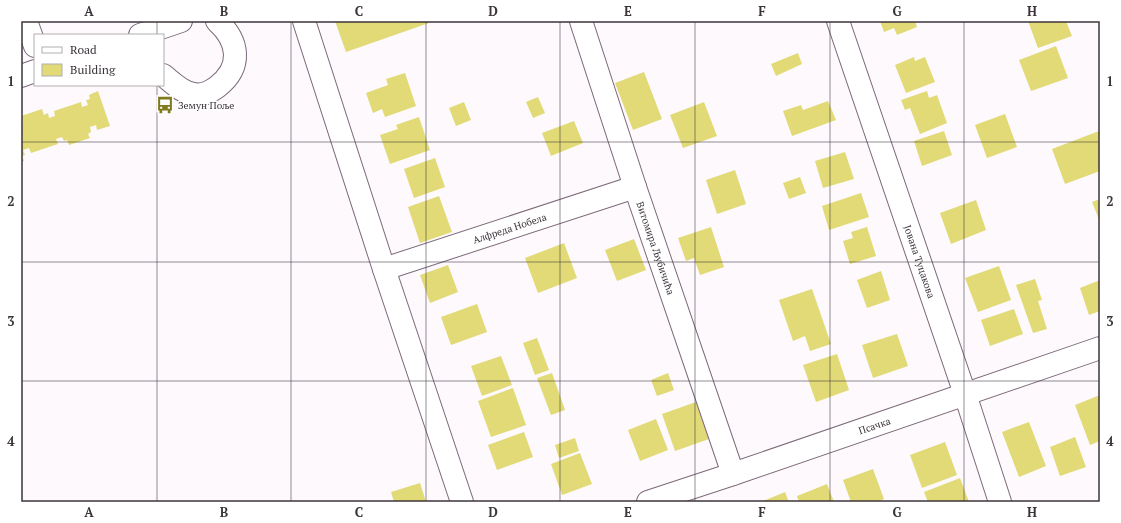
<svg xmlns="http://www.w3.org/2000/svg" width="1121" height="523" font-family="'PT Serif',serif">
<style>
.building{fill:#e1da76}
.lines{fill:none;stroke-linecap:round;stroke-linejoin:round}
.minor-casing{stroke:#7c6979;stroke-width:24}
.minor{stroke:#fff;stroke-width:22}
.grid{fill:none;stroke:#3c343b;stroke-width:1;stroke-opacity:0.55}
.labels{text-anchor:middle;stroke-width:3;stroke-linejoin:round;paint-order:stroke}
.poi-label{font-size:10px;fill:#3c343b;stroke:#fff;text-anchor:start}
.street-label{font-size:10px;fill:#3c343b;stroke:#fff}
.neatline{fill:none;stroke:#3c343b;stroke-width:1.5}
.grid-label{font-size:13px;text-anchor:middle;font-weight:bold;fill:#3c343b}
</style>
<rect width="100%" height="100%" fill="#fdf9fd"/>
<g class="building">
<path d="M335,21H428L429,23L346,52Z"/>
<path d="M880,21H915L917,27L897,35L894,28L884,32Z"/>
<path d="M1028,21H1066L1072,36L1038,48Z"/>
<path d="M1056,46L1068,78L1031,91L1019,60Z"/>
<path d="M798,53L802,64L776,76L771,64Z"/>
<path d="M914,57L915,61L925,57L935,82L906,93L895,65Z"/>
<path d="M644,72L662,119L633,130L615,83Z"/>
<path d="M405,73L416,106L385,117L382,109L373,113L366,93L388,85L386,79Z"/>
<path d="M98,91L110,126L97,130L96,125L90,127L91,132L88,134L90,138L69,145L67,140L64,141L62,137L56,139L58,144L31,153L29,148L23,150L25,155L22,156L24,161L21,162V122H23L21,116L42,109L44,115L48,113L49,118L55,116L54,111L81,102L82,107L88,105L86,100L90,99L89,95Z"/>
<path d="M927,91L929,98L937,95L947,123L920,134L910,108L905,110L901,100Z"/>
<path d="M538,97L545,113L533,118L526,102Z"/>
<path d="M828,101L836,120L792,136L783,111L801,105L803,110Z"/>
<path d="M464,102L471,120L456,126L449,108Z"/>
<path d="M704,102L717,136L683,148L670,115Z"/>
<path d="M1005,114L1017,147L987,158L975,125Z"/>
<path d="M419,117L430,150L390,164L380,135L398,129L396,125Z"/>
<path d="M574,121L583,143L551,156L542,133Z"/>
<path d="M944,131L952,155L922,166L914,141Z"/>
<path d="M1099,131L1100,171L1065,184L1052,149Z"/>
<path d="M845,152L854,179L823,188L815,161Z"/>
<path d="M435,158L445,187L414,198L404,169Z"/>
<path d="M735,170L746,204L717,214L706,180Z"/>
<path d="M800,177L806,193L789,199L783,183Z"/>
<path d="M861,193L869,217L829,230L822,206Z"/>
<path d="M439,196L452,232L420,243L408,207Z"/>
<path d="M1100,199V222L1092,202Z"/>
<path d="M976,200L986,230L951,244L940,213Z"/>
<path d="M711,227L724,267L700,275L694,258L686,261L678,238Z"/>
<path d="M867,227L876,256L850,264L843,241L853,238L851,232Z"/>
<path d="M634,239L646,270L617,281L605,250Z"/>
<path d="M564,243L577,278L538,293L525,258Z"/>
<path d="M448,265L458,292L430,303L420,275Z"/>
<path d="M999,266L1011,300L978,312L965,278Z"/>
<path d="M881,271L890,300L867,308L857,280Z"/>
<path d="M1035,279L1042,300L1038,301L1047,329L1033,333L1016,285Z"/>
<path d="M1100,280V311L1089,315L1080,288Z"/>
<path d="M812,289L831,344L810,351L805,336L793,341L779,300Z"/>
<path d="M477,304L487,332L451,345L441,317Z"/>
<path d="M1014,309L1023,334L990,346L981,320Z"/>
<path d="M897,334L908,366L873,378L862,345Z"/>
<path d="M537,338L549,370L535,375L523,343Z"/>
<path d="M837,354L849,390L816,402L803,365Z"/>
<path d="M501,356L512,385L482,396L471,366Z"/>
<path d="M552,373L565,410L551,415L537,378Z"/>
<path d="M668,373L674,390L657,396L651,380Z"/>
<path d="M513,388L526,425L491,437L478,401Z"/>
<path d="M1100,395V441L1090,445L1075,405Z"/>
<path d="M696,402L709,439L675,451L662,414Z"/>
<path d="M656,419L668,450L640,461L628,430Z"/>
<path d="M1029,422L1046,466L1019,477L1002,432Z"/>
<path d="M524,432L533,457L497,470L488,445Z"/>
<path d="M1075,437L1086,467L1060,476L1050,447Z"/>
<path d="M575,438L579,451L559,458L555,445Z"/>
<path d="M945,442L957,475L922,488L910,455Z"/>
<path d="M580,453L592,484L562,495L551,464Z"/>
<path d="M873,469L884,499L877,502H851L843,480Z"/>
<path d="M960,478L969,502H928L924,492Z"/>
<path d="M420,483L426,502H394L391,492Z"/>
<path d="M827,484L834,502H799L797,496Z"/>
<path d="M785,492L789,502H761Z"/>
</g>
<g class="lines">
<g class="minor-casing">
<g id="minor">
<path d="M26,21L35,46"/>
<path d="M304,21L384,269L462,502"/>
<path id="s1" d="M581,21L635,187L733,474"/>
<path id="s2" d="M838,21L965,394L1000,502"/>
<path d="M140,35L181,21"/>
<path d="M163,75C172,82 182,93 194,94C203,96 210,92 217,87C243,67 239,41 217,21"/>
<path d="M21,76L35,71"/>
<path id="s3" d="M384,269L635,187"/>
<path id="s4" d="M648,502L733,474L1100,348"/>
</g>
</g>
<use href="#minor" class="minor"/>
</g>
<path class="grid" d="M157,21V35M291,21V502M426,21V502M560,21V502M695,21V502M830,21V502M964,21V502M157,85V502M21,142H1100M21,262H1100M21,381H1100"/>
<defs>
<g id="bus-bare" transform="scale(1.38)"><path d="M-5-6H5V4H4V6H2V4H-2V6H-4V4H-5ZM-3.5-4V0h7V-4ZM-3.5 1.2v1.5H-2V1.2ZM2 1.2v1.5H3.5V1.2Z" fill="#807a1f" stroke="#fff" stroke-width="2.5" paint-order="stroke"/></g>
</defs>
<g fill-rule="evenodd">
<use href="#bus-bare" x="165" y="105"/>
</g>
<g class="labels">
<g class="poi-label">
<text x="178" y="109">Земун Поље</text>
</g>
<g class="street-label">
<text dy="4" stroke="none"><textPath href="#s3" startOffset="132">Алфреда Нобела</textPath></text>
<text dy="4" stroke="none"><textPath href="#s1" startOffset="239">Витомира Љубичића</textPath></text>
<text dy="4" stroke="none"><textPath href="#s2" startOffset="254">Јована Туцакова</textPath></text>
<text dy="4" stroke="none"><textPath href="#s4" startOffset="239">Псачка</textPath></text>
</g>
</g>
<rect width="1121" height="523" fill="none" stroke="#ffffff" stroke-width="44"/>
<rect x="34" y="34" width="130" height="52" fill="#ffffff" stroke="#b1aeb1"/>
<rect x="42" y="47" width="20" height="6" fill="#ffffff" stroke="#b1aeb1"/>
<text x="70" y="54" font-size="12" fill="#3c343b">Road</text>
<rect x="42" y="64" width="20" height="12" fill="#e1da76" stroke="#b1aeb1"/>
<text x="70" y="74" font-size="12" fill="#3c343b">Building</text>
<rect x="22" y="22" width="1077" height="479" class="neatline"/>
<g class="grid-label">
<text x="89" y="16">A</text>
<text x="224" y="16">B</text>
<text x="359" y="16">C</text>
<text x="493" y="16">D</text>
<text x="628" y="16">E</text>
<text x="762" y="16">F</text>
<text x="897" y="16">G</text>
<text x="1032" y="16">H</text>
<text x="11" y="86">1</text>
<text x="1110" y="86">1</text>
<text x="11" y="206">2</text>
<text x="1110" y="206">2</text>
<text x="11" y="326">3</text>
<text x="1110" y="326">3</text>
<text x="11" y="446">4</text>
<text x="1110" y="446">4</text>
<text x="89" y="517">A</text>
<text x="224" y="517">B</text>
<text x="359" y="517">C</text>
<text x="493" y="517">D</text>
<text x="628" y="517">E</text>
<text x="762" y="517">F</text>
<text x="897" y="517">G</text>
<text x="1032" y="517">H</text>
</g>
</svg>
